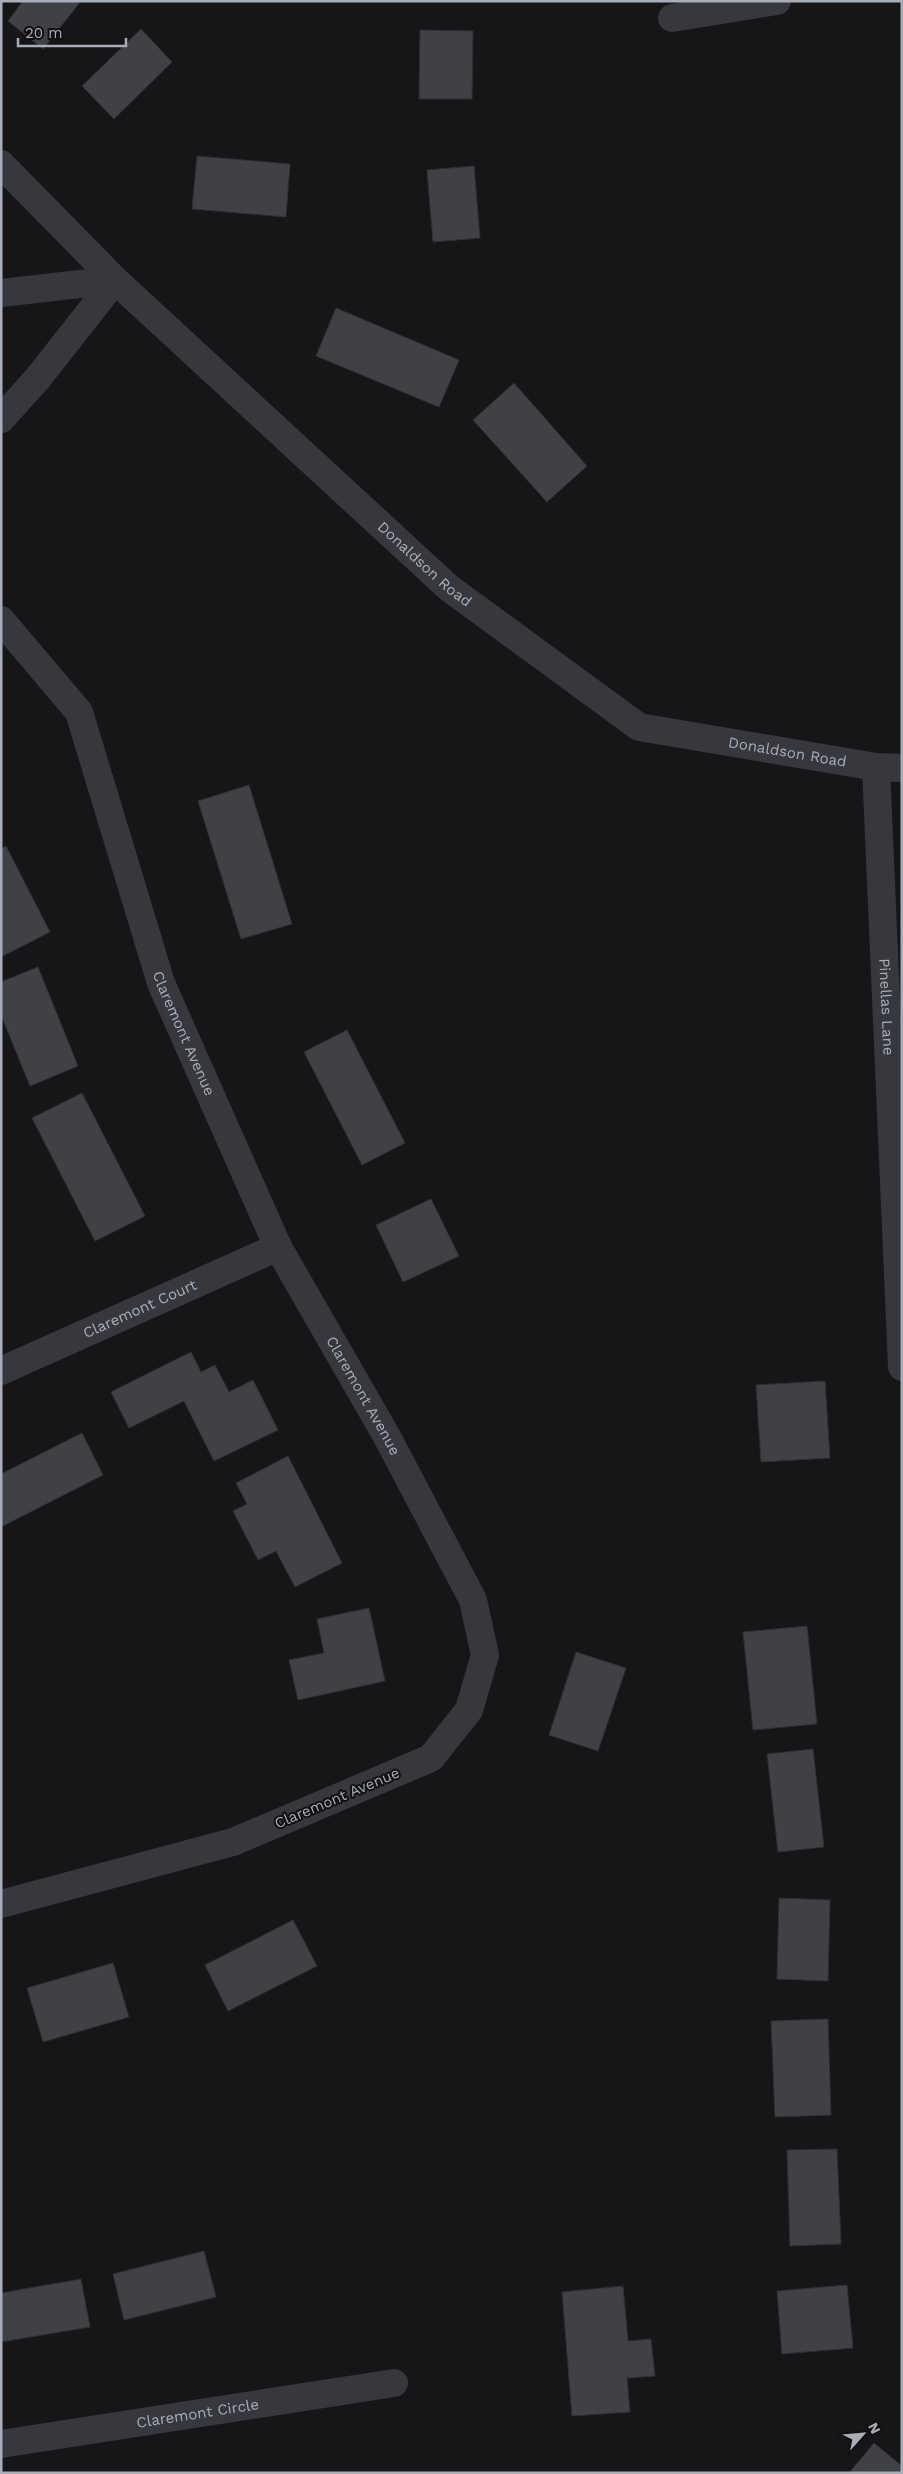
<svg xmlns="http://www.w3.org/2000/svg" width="903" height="2474" font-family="'Work Sans',sans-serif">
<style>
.building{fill:#404145;stroke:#303034}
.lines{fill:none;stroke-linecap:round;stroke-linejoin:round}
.minor{stroke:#37383d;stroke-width:28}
.labels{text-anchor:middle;stroke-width:4;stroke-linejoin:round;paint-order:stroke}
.street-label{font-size:15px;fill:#a8adb8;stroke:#111113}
</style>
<rect width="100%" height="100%" fill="#161618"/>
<g class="building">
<path d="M23,1H81L43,49L8,21Z"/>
<path d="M141,29L172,62L114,119L82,86Z"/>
<path d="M420,30L473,31L472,99H419Z"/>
<path d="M197,156L290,164L286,217L192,209Z"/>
<path d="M474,166L480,238L433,242L427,170Z"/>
<path d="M336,308L459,360L439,407L316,356Z"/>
<path d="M514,383L587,466L547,502L473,420Z"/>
<path d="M249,785L292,924L241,939L198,801Z"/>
<path d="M6,846L50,932L1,957V849Z"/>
<path d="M38,967L78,1066L30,1086L1,1015V982Z"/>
<path d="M347,1030L405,1143L362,1165L304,1052Z"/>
<path d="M82,1093L145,1216L95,1241L32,1118Z"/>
<path d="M431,1199L459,1256L403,1282L376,1225Z"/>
<path d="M191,1352L201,1372L215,1365L229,1392L253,1380L278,1430L214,1461L184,1401L129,1428L111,1392Z"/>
<path d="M825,1381L830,1458L761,1462L756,1385Z"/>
<path d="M82,1433L103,1475L1,1527V1474Z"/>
<path d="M288,1456L342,1563L295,1587L276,1551L258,1560L233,1511L247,1504L236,1483Z"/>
<path d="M369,1608L385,1681L298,1700L289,1660L324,1653L317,1619Z"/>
<path d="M807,1626L817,1724L753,1730L743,1632Z"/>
<path d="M576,1652L626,1668L598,1751L549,1735Z"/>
<path d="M813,1749L824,1847L778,1852L767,1754Z"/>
<path d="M779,1898L830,1900L828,1981L777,1979Z"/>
<path d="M293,1920L317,1966L228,2011L205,1965Z"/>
<path d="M113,1963L129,2017L43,2042L27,1988Z"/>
<path d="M828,2019L831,2115L775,2117L771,2021Z"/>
<path d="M837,2149L841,2244L790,2246L787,2150Z"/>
<path d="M204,2251L216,2297L124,2320L113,2274Z"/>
<path d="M81,2279L90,2327L1,2342V2293Z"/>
<path d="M847,2285L853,2348L782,2354L777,2291Z"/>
<path d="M623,2286L628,2341L651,2339L655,2376L627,2378L630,2412L572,2416L562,2292Z"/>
<path d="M874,2443L902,2466V2473H849Z"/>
</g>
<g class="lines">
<g class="minor">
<path d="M672,18L777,1"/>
<path d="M1,164L115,280L38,378L1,419"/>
<path id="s1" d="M1,293L115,280L449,588L639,727L876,767L902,768"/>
<path id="s2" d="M1,620L79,712L161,983L278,1247L386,1435L473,1600L485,1655L469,1710L431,1758L233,1842L1,1904"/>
<path id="s3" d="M876,767L902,1367"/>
<path id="s4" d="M1,1371L278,1247"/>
<path id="s5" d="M1,2444L394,2383"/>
</g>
</g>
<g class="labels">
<g class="street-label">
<text dy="5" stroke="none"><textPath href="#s1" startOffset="535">Donaldson Road</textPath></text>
<text dy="5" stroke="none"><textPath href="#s1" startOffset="955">Donaldson Road</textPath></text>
<text dy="5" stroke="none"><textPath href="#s3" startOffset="240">Pinellas Lane</textPath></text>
<text dy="5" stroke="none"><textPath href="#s2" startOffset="459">Claremont Avenue</textPath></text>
<text dy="5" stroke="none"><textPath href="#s4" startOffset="152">Claremont Court</textPath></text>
<text dy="5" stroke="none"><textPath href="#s2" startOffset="864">Claremont Avenue</textPath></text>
<text transform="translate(337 1798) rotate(-23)" y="5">Claremont Avenue</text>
<text dy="5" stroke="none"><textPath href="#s5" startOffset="199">Claremont Circle</textPath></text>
</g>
</g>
<rect width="903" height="2474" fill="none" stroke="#a8adb8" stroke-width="5"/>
<g transform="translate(863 2434) rotate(63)" stroke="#111113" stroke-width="4" paint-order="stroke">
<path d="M0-4L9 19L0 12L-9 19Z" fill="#a8adb8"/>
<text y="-8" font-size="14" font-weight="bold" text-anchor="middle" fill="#a8adb8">N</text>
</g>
<path d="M18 38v8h108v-8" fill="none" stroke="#a8adb8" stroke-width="2.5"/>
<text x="25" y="38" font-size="15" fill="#a8adb8" stroke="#111113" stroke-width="4" paint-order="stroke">20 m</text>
</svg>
